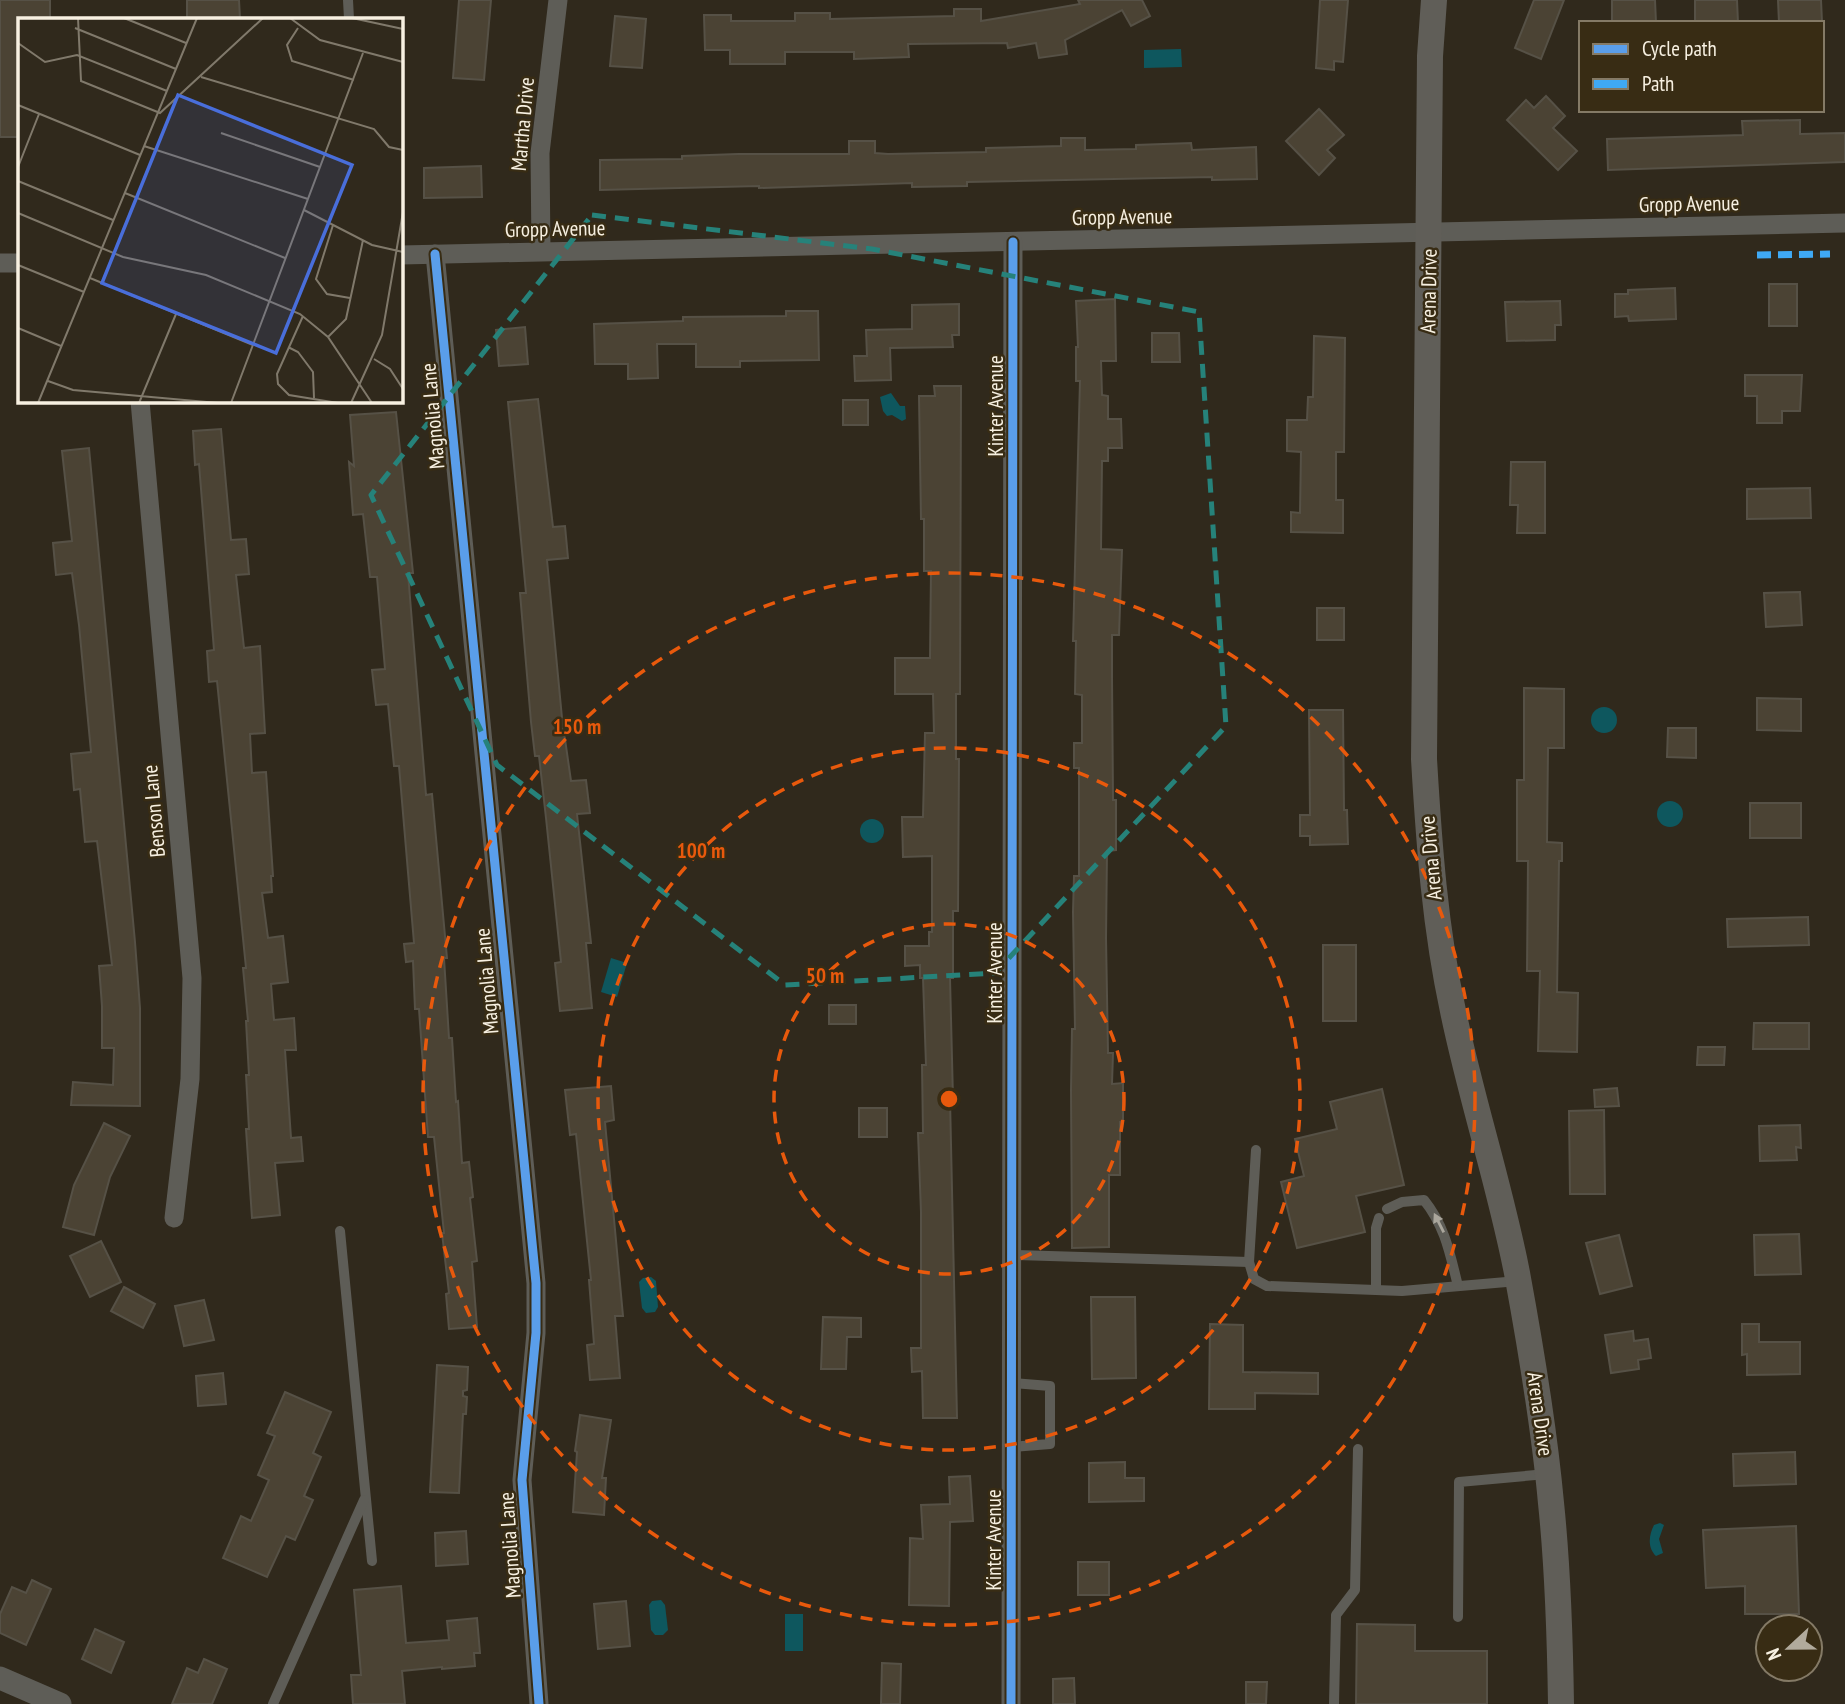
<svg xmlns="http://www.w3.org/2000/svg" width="1845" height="1704" font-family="'PT Sans Narrow',sans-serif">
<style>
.water{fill:#0e575e}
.building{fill:#4b4334;stroke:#565146;stroke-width:2}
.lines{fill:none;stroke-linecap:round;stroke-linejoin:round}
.service{stroke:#5e5d57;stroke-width:10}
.minor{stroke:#5e5d57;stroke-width:19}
.tertiary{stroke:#5e5d57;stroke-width:23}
.secondary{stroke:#605e58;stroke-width:26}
.quiet{stroke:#3fa9f5;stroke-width:7;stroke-dasharray:14 7;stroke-linecap:butt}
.cycleway-casing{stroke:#382c14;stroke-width:13}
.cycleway{stroke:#5a9eea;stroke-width:9}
.oneway{fill:#aaa69c}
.marked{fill:none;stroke:#26827a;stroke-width:5;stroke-dasharray:14 9;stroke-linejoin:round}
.ring{fill:none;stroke:#e8590c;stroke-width:3.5;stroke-dasharray:12 9}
.labels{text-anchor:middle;stroke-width:5;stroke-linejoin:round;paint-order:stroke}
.street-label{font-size:21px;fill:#f7f0e1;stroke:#382c14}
.inset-road{fill:none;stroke:#80796b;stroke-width:2}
.view{fill:#496eda;fill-opacity:0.15;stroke:#496eda;stroke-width:3.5}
.inset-edge{fill:none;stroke:#f7f0e1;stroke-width:3.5}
.centre{fill:#e8590c;stroke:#382c14;stroke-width:3.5}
.ring-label{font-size:21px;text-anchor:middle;font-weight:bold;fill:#e8590c;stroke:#382c14;stroke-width:5;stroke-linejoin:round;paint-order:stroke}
</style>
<rect width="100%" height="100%" fill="#30291c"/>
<g class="water">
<path d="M1181,49L1182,67L1144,68V50Z"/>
<path d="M891,393L900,406H905L906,419L902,421L892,415L887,416L883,411L880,397Z"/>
<circle cx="1604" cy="720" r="13"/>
<circle cx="1670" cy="814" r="13"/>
<circle cx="872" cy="831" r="12"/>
<path d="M611,958L627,963L617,997L601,992Z"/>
<path d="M651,1277L656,1281L658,1307L655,1312L646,1313L642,1308L639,1282L643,1278Z"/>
<path d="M1660,1523L1664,1525L1659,1539L1663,1553L1656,1556C1647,1547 1649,1535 1654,1525Z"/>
<path d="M661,1600L665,1605L668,1630L663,1635H655L651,1630L649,1605L652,1601Z"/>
<rect x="785" y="1614" width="18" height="37"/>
</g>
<g class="building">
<path d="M0,0H50V19H19V137H0Z"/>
<path d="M187,0H239L240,19H187Z"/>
<path d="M459,0H491L484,80L453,78Z"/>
<path d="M1078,0H1142L1150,16L1131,26L1122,10L1065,40L1067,54L1039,58L1036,43L1008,48L1007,43L908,44L909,57L854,59V52H785V64H730V50H705L704,15H731V21H795V13H830V19L954,16V9H981V21L1080,4Z"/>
<path d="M1320,0H1348L1343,62L1334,61V70L1316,68Z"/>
<path d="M1534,0H1564L1541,59L1515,48Z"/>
<path d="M1612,0H1655L1656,23H1612Z"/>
<path d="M1695,0H1737L1738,23H1695Z"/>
<path d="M1778,0H1821L1822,22L1779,23Z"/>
<path d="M615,16L646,19L642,68L610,66Z"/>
<path d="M1546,96L1565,116L1553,128L1577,151L1558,170L1507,120L1526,100L1534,108Z"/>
<path d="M1319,109L1344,135L1327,150L1335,158L1319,175L1286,141Z"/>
<path d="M1800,120V134L1845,133V162L1608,170L1607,139L1743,135L1742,121Z"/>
<path d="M1061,138H1085V150L1136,149V145L1191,143L1192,150L1256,147L1257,179L1212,180V177L967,182V186L912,187V183L759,188V186L600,190V160L682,159V156L738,154H849V141H875V153L888,154L986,152V148L1061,146Z"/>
<path d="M481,166L482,197L424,198V168Z"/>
<rect x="1769" y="284" width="28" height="42"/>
<path d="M1675,288L1676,319L1629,321L1628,316L1615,317V294H1628V290Z"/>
<path d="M1115,299L1116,361H1101L1102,395L1108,396V419H1121L1122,448H1108V461H1102L1101,549L1122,550L1119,635H1112V678L1113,800H1116V850L1107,851L1106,938L1108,1053H1113L1112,1084L1123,1083V1122H1120V1175H1109V1247L1072,1248L1071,1090L1072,1029H1075L1073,912L1074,876H1079V768H1074V743H1082V695L1075,694L1076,641H1073L1080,381H1076V347H1078L1076,301Z"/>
<path d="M1560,301L1561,325H1555V340L1507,341L1505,302Z"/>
<path d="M959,304V335H952L953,347L890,348L891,380L855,381L854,356H867L866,330L912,329V305Z"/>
<path d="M786,311H818L819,360L740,361V367H696V344H657L658,378L628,379V364H595L594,324L683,321V317L786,316Z"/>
<path d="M525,327L528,364L499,366L496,330Z"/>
<path d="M1152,333H1179L1180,362H1152Z"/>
<path d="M1314,336L1345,338L1344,452H1336V500H1343V533L1291,532V512L1300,513L1301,452L1287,451V420H1307L1308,397H1313Z"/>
<path d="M1745,375H1802L1800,411H1782V423H1757V396H1745Z"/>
<path d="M934,386H961L960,694H956V759H959L958,911H953V978H950L953,1099H950L957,1418H923L922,1371L912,1372L911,1348H921V1212L918,1133H923L922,1065H926L923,978H920V965L905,966V946H929V932H932V856L903,857L902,817H923L925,733H934L933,694H895V658H930L931,571H924V519H921L919,396H935Z"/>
<path d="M538,399L553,527L565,526L568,558L547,560L562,718L571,781L586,780L590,813L577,814L591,943H586L592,1008L560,1011L555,963L561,962L546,818L539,756H535L531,722L520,593H526L508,402Z"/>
<rect x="843" y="400" width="25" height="25"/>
<path d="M396,412L413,573H408L426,795L432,794L447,958H444L449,1038H452L456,1102L458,1101L462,1163L469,1162L473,1197L470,1198L477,1261L472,1262L477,1327L449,1329L446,1294L449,1293L442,1233H444L434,1137H428L419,1009H415L413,961L406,962L404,944L414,943L399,766H394L388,704L376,705L372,670L385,669L377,577H370L363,514L353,515L349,462L354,466L350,415Z"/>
<path d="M221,429L231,540L246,539L249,574L236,575L244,648L260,646L265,733L250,734L252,773L266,772L273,876H271L272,892L262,893L268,938L283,936L288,982L271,984L274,1020L294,1018L296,1050H285L291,1138L301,1137L303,1161L275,1163L280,1215L252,1218L246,1129H249L246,1075H249L246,1021H248L243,968H246L217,681L209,682L207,651L214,650L199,464L195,465L193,431Z"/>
<path d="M89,448L135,942L140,1008V1106L71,1105L73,1082L113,1085L114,1048H102V1006L99,966L112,965L97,841L85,842L80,789L74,790L71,754L91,752L79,625L72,573L56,575L53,543L72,541L62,451Z"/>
<path d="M1511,462H1545V533H1517L1518,505H1510Z"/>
<path d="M1810,488L1811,518L1747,519V489Z"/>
<path d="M1800,592L1802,625L1766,627L1764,593Z"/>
<rect x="1317" y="608" width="27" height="32"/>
<path d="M1524,688L1564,689V748H1548L1547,842L1562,843V861H1559L1557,992L1578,993L1577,1052L1538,1051L1540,971H1527L1528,861H1517V780H1524Z"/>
<path d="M1757,698L1801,699V731L1757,730Z"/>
<path d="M1309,710H1343L1344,810H1347L1348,844L1310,845V836H1300V815H1310Z"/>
<path d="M1668,728H1696V758L1667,757Z"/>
<rect x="1750" y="803" width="51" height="35"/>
<path d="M1808,917L1809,945L1728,947L1727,919Z"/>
<rect x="1323" y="945" width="33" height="76"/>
<rect x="829" y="1005" width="27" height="19"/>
<path d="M1754,1023H1809V1049H1753Z"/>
<path d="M1698,1047H1725L1724,1065H1697Z"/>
<path d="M611,1086L614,1120L605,1122L623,1316H615L620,1378L590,1380L587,1345L594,1344L589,1280H591L576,1134L570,1135L565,1090Z"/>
<path d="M1617,1088L1619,1106L1595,1107L1594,1090Z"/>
<path d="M1382,1089L1404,1185L1356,1196L1365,1232L1297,1248L1281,1182L1304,1176L1295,1139L1337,1129L1330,1102Z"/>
<rect x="859" y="1108" width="28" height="29"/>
<path d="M1604,1110L1605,1194H1570L1569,1111Z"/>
<path d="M104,1123L130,1136L110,1177L94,1235L63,1227L74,1185Z"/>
<path d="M1800,1125L1801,1148L1796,1147L1797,1160L1760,1161L1759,1126Z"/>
<path d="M1799,1234L1801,1274L1755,1275L1754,1235Z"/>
<path d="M1619,1235L1632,1286L1600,1294L1586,1243Z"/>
<path d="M101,1241L121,1282L90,1297L70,1256Z"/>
<path d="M124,1287L155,1304L143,1328L111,1311Z"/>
<path d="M1091,1297H1135L1136,1378L1092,1379Z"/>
<path d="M204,1300L214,1340L184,1346L175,1306Z"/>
<path d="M823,1317L861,1318V1337H847L846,1369H821Z"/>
<path d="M1210,1324L1243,1325V1372L1318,1373V1394L1255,1393V1409H1209Z"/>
<path d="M1742,1324H1759V1342H1800V1374L1747,1375V1354L1742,1355Z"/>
<path d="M1633,1331L1634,1341L1648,1339L1651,1358L1638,1360L1639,1369L1611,1373L1605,1335Z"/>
<path d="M437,1365L468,1367L467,1390L463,1391V1396L467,1397L466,1414H463L459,1493L430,1492Z"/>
<path d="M223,1373L226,1404L198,1406L196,1376Z"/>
<path d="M285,1392L331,1412L313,1453L321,1457L304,1496L313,1500L295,1540L286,1536L267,1577L223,1558L241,1516L251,1521L269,1480L258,1475L275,1436L267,1433Z"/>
<path d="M580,1415L611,1420L602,1478H606L604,1515L573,1512L577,1452L575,1451Z"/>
<path d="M1795,1452L1796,1484L1734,1486L1733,1454Z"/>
<path d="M1125,1462V1478H1144V1501L1089,1502V1463Z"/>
<path d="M970,1476L973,1521L950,1522L949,1606L909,1605L910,1538L923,1539L921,1505L950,1504L949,1477Z"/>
<path d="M1796,1526L1799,1614H1745V1586L1706,1588L1703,1530Z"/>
<path d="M466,1531L468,1564L436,1566L435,1533Z"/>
<rect x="1078" y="1562" width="31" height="33"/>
<path d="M32,1580L51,1589L26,1645L0,1633V1614L12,1587L26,1593Z"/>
<path d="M401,1586L406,1643L449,1640L447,1621L477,1618L480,1653H474L475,1666L442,1669V1667L402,1671L405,1704H353L351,1675H361L354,1590Z"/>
<path d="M626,1601L630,1646L598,1649L594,1604Z"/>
<path d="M1357,1624L1415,1625V1651H1487V1704H1356Z"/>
<path d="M95,1629L124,1642L111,1673L82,1659Z"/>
<path d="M204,1659L227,1669L212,1704H172L187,1668L198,1673Z"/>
<path d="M882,1663L901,1664L900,1704H881Z"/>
<path d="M1074,1678L1075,1704H1053V1679Z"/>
<path d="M1246,1682H1267L1266,1704H1246Z"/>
</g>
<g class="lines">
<g class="service">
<path d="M348,0L349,19"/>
<path d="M1256,1150L1249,1262L1254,1279L1267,1286L1402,1291L1518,1281"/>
<path d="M1387,1209L1402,1202L1424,1200C1445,1226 1450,1254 1458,1286"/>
<path d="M340,1231L372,1561"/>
<path d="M1012,1255L1249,1262"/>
<path d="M1376,1290V1228L1379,1218"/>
<path d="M1011,1447L1050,1444V1386L1012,1383"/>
<path d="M1458,1617L1459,1482L1547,1474"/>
<path d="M273,1704L364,1500"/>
<path d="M1334,1704L1336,1615L1355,1590L1358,1449"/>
</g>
<g class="minor">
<path d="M541,251L540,153L558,0"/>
<path d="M435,254L536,1283V1333L522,1480L539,1704"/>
<path d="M401,255L1845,223"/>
<path d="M0,263H19"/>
<path d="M140,401L192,978L190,1079L174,1218"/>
<path d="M1011,1704L1013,242"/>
</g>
<path class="tertiary" d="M0,1678L60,1704"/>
<path class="secondary" d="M1434,0L1430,56L1424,759C1429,844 1435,928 1453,1011C1471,1099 1500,1185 1517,1273C1531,1349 1544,1426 1551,1503C1558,1570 1560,1637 1561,1704"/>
<path class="quiet" d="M1757,255L1830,254"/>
<g class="cycleway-casing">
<g id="cycleway">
<path d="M435,254L536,1283V1333L522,1480L539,1704"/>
<path d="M1011,1704L1013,242"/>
</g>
</g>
<use href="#cycleway" class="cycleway"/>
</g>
<defs><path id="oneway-solid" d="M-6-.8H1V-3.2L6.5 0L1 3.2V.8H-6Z" transform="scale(1.75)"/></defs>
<use class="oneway" href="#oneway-solid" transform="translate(1439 1223) rotate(-117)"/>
<path class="marked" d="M592,215L872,249L1199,312L1226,726L995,973L785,985L497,765L371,495Z"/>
<g class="ring">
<circle cx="949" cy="1099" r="175"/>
<circle cx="949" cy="1099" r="351"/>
<circle cx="949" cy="1099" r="526"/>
</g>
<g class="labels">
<g class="street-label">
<text transform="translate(523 124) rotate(-85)" y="7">Martha Drive</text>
<text transform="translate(1689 204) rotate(-1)" y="7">Gropp Avenue</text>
<text transform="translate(1122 217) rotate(-1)" y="7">Gropp Avenue</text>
<text transform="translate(555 229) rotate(-1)" y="7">Gropp Avenue</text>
<text transform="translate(1429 291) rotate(-89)" y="7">Arena Drive</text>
<text transform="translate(996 406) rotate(-90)" y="7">Kinter Avenue</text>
<text transform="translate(433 416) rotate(-95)" y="7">Magnolia Lane</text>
<text transform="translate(154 811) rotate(-95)" y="7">Benson Lane</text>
<text transform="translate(1431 858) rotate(-95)" y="7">Arena Drive</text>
<text transform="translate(995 973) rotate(-90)" y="7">Kinter Avenue</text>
<text transform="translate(487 981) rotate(-95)" y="7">Magnolia Lane</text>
<text transform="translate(1540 1414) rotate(82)" y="7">Arena Drive</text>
<text transform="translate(994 1540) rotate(-90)" y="7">Kinter Avenue</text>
<text transform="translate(510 1545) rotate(-94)" y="7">Magnolia Lane</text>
</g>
</g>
<g transform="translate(18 18)">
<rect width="385" height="385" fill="#30291c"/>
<path class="inset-road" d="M60,0L63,63L142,95L245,0M106,0L168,25M272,0L302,22L385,44M334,0L385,11M57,10L158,51M280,10L269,27L274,43L336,62M0,25L27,44L59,37L149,73M183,59L356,111L371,129L385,132M0,87L122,137M203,115L302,149M126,128L290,181M0,149L21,96M0,163L95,202M107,175L267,240M286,192L354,227L385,234M0,195L105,239L188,257L282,296L310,319L354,385M315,207L298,261L309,276L332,280M0,247L66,274M72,260L235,327M285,298L259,356L260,366L271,377L320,385M0,310L43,328M310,319L328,301L345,222M270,329L280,334L295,354L296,380M356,341L372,351L385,371M30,363L55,372L200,385M20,385L179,0M121,385L158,296M213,385L345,35M333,385L364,317L385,194"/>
<path class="view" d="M160,77L334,147L258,335L84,265Z"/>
<rect width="385" height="385" class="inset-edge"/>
</g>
<circle cx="949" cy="1099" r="10" class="centre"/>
<g class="ring-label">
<text x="577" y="734">150 m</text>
<text x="701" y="858">100 m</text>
<text x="825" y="983">50 m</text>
</g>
<rect x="1579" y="21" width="245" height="91" fill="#382c14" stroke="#847a66" stroke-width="2"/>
<rect x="1593" y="44" width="35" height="10" fill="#5a9eea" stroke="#847a66" stroke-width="2"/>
<text x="1642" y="56" font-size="21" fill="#f7f0e1">Cycle path</text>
<rect x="1593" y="79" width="35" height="10" fill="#3fa9f5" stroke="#847a66" stroke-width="2"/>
<text x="1642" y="91" font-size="21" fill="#f7f0e1">Path</text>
<g transform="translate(1789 1648) rotate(248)"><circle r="33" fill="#382c14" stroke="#847a66" stroke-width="2"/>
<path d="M0-5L12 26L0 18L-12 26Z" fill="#b1aa9c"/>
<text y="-10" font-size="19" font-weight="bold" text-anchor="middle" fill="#f7f0e1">N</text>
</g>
</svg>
